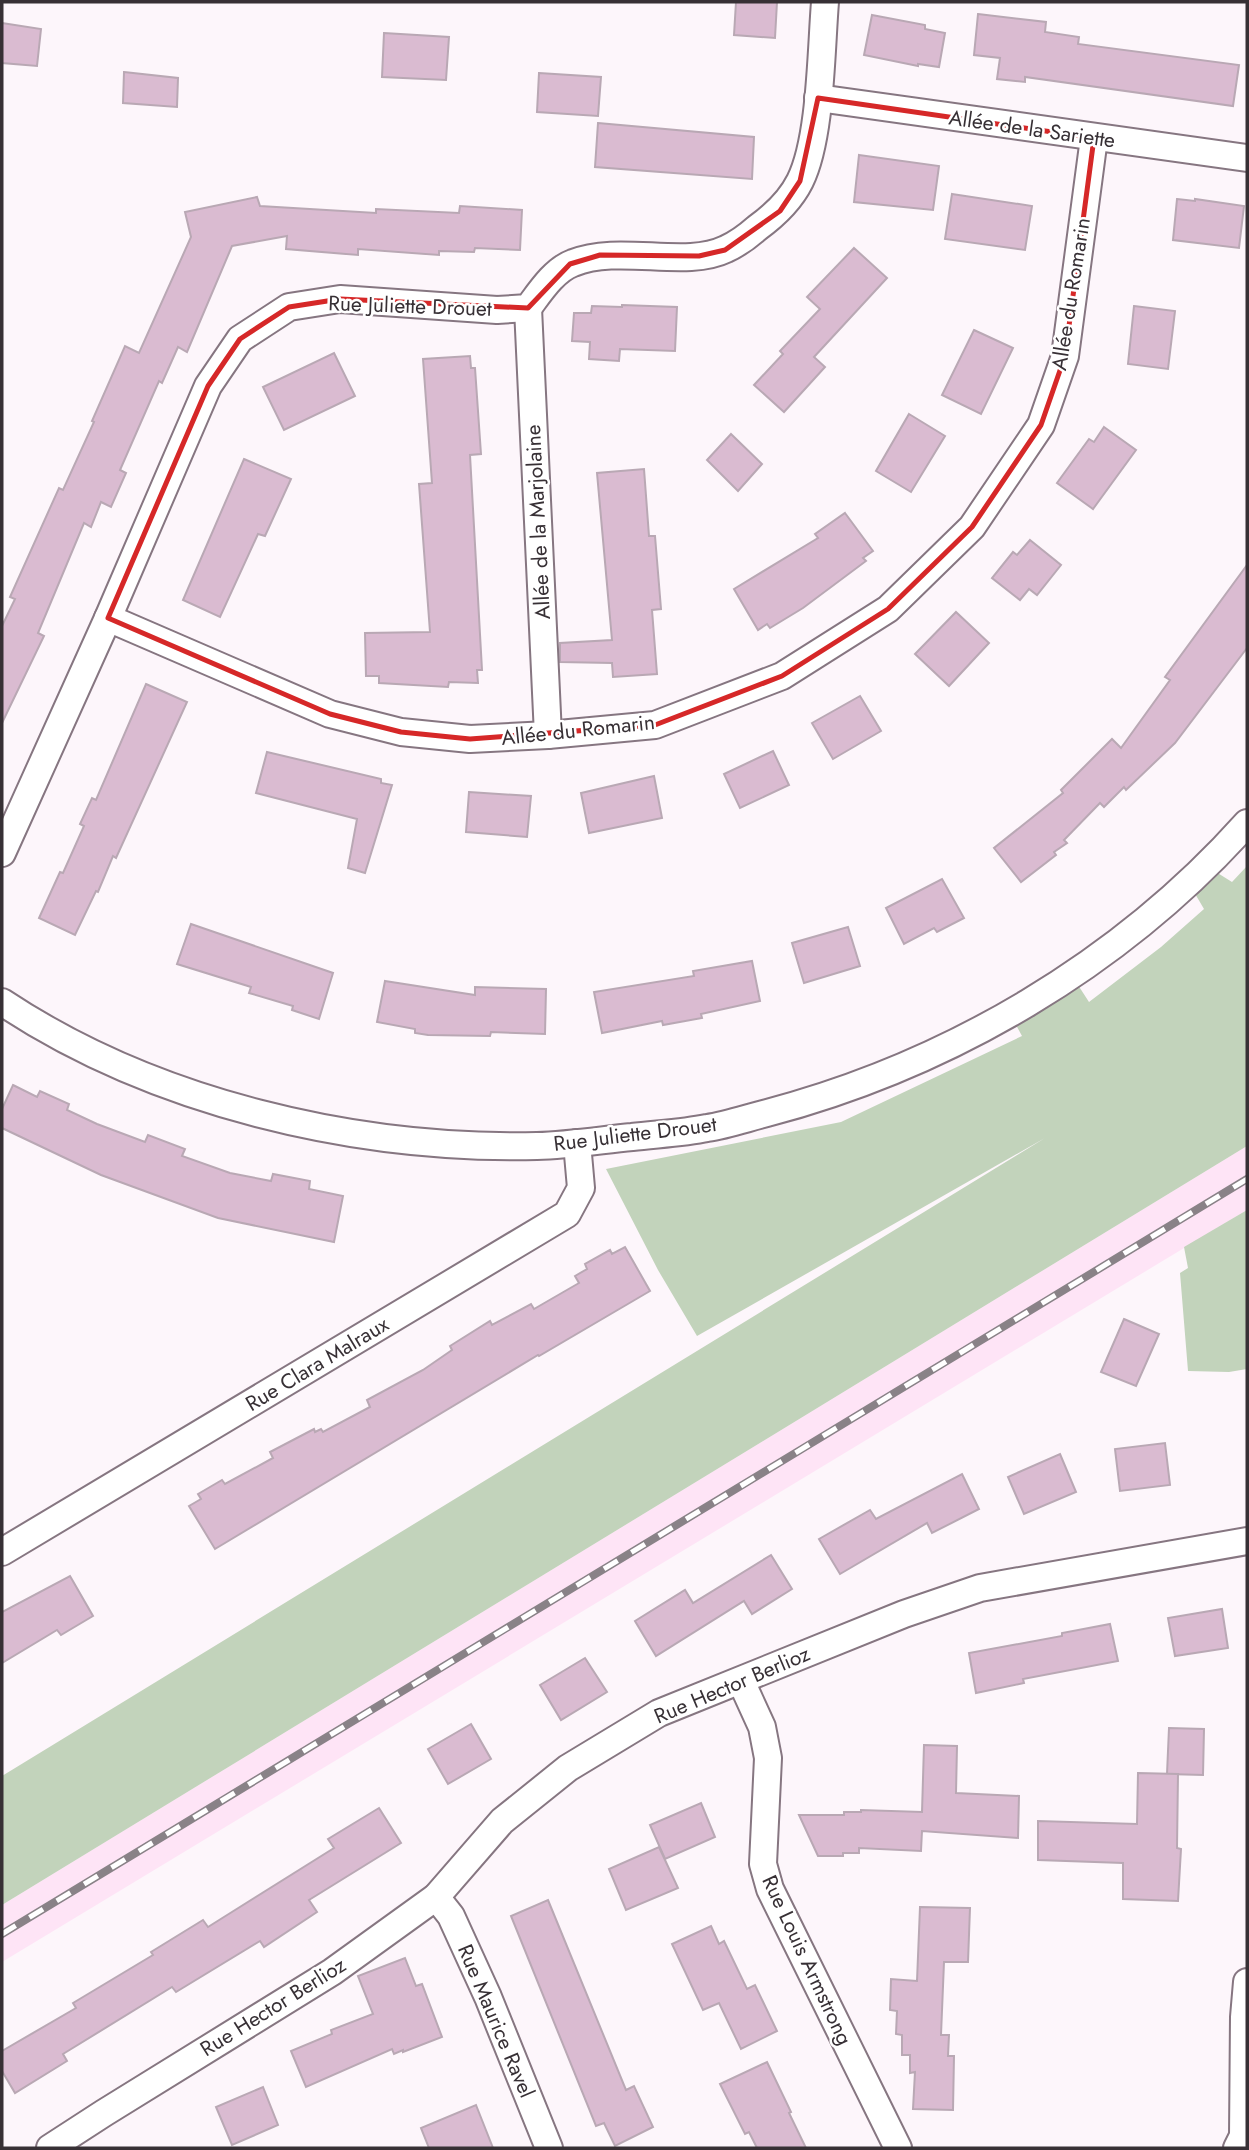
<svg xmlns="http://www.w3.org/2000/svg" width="1249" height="2150" font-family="Jost,sans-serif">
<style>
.built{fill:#fee4f6}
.green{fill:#c2d3bb}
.building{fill:#dabbd1;stroke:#b9a8b4;stroke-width:2}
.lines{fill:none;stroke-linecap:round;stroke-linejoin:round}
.street-casing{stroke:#867681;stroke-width:30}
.street{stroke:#fff;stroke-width:26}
.rail-casing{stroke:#898287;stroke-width:8}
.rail{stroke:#fff;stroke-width:5;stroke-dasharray:16;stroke-linecap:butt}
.marked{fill:none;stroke:#d62828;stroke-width:5;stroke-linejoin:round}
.labels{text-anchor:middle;stroke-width:5;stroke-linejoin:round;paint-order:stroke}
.street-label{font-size:21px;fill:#373035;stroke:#fff}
</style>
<rect width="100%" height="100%" fill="#fdf6fb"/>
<path class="built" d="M1247,1146V1210L2,1962V1905Z"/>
<g class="green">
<path d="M1247,866V1146L2,1905V1776L1045,1138L697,1336L658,1270L606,1169L841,1122L1022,1036L1016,1025L1078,985L1089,1002L1161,947L1204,909L1194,892L1216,872L1232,882Z"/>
<path d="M1247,1210V1369L1229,1372L1188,1371L1180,1273L1188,1268L1184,1247Z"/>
</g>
<g class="building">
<path d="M736,2H777L775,38L734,35Z"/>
<path d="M978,14L1046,22L1045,32L1079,37L1078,44L1239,65L1233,106L1025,77V82L997,79L1000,58L974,55Z"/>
<path d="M872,15L925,25V29L945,33L939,67L918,64V66L864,55Z"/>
<path d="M2,23L41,29L37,66L2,63Z"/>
<path d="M384,33L449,37L446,80L382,77Z"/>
<path d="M124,72L178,78L177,107L123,103Z"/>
<path d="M539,73L601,77L598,116L537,112Z"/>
<path d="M598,123L754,137L752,179L595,167Z"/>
<path d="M859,155L939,166L933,210L854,202Z"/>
<path d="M952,194L1032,206L1025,250L945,239Z"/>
<path d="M257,197L260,206L376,213V209L459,213L460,206L522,210L520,250L475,248L474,252L439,251V255L358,249V255L286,249L287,236L232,246L187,352L178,347L162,383L159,381L120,470L126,473L111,507L101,502L91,527L84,523L38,633L44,636L2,723V626L15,599L10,597L59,488L63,490L94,422L92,421L125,346L139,353L191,237L185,212Z"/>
<path d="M1177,199L1195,201V199L1244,206L1239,248L1173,240Z"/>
<path d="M854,248L887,278L814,357L825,367L784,412L754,385L783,354L780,351L820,309L807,297Z"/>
<path d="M622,305L677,307L675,351L620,349L619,361L589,359L590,342L572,341L574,313H591L592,306L622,307Z"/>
<path d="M1134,306L1175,311L1168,369L1128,364Z"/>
<path d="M974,330L1013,348L981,414L942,395Z"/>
<path d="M334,353L355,396L284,430L263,387Z"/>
<path d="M470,356L471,368H475L481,454L470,455L482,670H477L478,683L449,682L448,687L379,683V676H366L365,633L430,632L419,484L432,483L423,359Z"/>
<path d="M909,414L945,436L911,492L876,471Z"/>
<path d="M1104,427L1136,450L1093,509L1057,483L1089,439L1094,442Z"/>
<path d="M731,434L762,464L738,491L707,460Z"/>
<path d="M244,459L291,479L265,536L258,534L220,617L183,600Z"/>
<path d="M644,469L649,536H655L661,609L652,610L657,674L613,677L612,663L560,662V643L612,640L597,473Z"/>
<path d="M845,513L873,551L863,558L866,561L803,608L770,628L767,624L758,630L734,589L818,538L815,534Z"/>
<path d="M1030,540L1061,565L1037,595L1029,589L1020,600L992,578L1013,552L1017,555Z"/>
<path d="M1247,565V648L1175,743L1126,790L1124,787L1104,807L1100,803L1064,840L1067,843L1054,852L1056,855L1021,882L994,848L1063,793L1061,790L1112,739L1121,748L1170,680L1165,677Z"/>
<path d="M956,612L989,643L949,686L915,654Z"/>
<path d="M146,684L187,702L116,858L113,856L98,892L96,891L75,935L39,918L60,872L63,873L84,826L80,824L92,798L96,800Z"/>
<path d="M860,696L881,731L833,759L812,723Z"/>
<path d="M773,751L789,785L740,808L724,774Z"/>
<path d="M267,752L381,779V783L392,785L365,873L348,868L357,819L256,793Z"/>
<path d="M654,776L662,818L589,833L581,793Z"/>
<path d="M469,792L531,796L527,837L466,832Z"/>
<path d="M942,879L964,918L937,932L934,928L904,944L886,908Z"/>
<path d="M191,924L333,973L319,1019L292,1010L293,1006L249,993L251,987L177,964Z"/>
<path d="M848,927L860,966L804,983L792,943Z"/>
<path d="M752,961L760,1001L701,1014L702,1018L663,1025L662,1021L602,1033L594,992L694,976L693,971Z"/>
<path d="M385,981L475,995V987L546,989L545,1034L491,1032L490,1036L428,1035L415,1033V1029L377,1022Z"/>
<path d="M13,1085L37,1097L40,1091L69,1104L67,1110L97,1124L145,1142L148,1135L185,1149L182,1156L230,1173L271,1181L273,1174L310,1181L309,1189L343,1196L334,1242L218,1218L101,1175L2,1128V1109Z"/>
<path d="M625,1247L650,1291L539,1356L538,1355L215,1549L189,1506L201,1499L198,1494L222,1480L225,1484L273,1458L270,1452L314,1429L315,1432L321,1429L323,1432L370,1407L367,1400L423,1370L452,1350L450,1346L490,1321L492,1325L531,1304L534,1309L579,1283L575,1276L587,1269L585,1264L610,1250L612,1254Z"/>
<path d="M1124,1319L1159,1334L1136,1386L1101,1372Z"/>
<path d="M1165,1443L1170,1485L1120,1491L1115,1449Z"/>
<path d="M1060,1454L1076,1492L1024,1514L1008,1477Z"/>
<path d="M962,1474L979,1509L932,1533L927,1523L840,1574L819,1539L870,1510L876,1519Z"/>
<path d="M771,1555L792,1589L752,1614L744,1601L656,1656L635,1621L685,1590L693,1603Z"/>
<path d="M70,1576L93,1616L61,1635L57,1630L2,1663V1612Z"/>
<path d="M1222,1609L1228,1648L1175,1656L1168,1618Z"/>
<path d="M1110,1624L1118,1661L1023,1679L1024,1683L976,1693L969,1653L1062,1636V1633Z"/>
<path d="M585,1658L607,1692L561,1720L540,1685Z"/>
<path d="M471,1724L491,1759L448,1784L428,1749Z"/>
<path d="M1169,1728L1204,1729L1203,1775L1167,1774Z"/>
<path d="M924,1745L957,1746L956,1793L1019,1796L1018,1838L922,1831L921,1851L859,1848V1853H843V1856H818L799,1815H844V1812H861V1810L922,1812Z"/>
<path d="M1138,1773L1178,1774L1177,1848L1181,1849L1178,1901L1123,1899V1863L1038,1860V1821L1137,1824Z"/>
<path d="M701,1803L715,1837L665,1859L650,1825Z"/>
<path d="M379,1808L401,1843L309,1900L317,1912L264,1947L260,1941L176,1992L172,1987L63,2054L67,2061L15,2093L2,2071V2051L76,2008L73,2003L153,1955L151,1952L203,1920L208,1927L334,1848L328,1839Z"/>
<path d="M659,1847L678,1888L626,1910L609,1869Z"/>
<path d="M548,1900L626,2090L634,2086L653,2127L615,2146L604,2123L596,2126L511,1916Z"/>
<path d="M920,1907L970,1908L968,1962H944L941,2035H949L948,2056H954L953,2110L913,2109L915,2072L910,2073V2055H902V2035L896,2034L897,2011L890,2010L891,1979L917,1981Z"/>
<path d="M711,1926L719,1944L724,1941L747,1989L755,1985L777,2031L741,2049L719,2003L703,2010L672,1944Z"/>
<path d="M405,1958L416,1986L422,1984L442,2037L403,2052V2050L394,2054L392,2049L306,2087L291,2051L332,2034L331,2030L373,2014L358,1976Z"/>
<path d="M767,2062L791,2112L789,2113L806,2148H757L749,2132L745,2134L720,2084Z"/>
<path d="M263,2087L278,2125L232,2145L216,2107Z"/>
<path d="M476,2105L493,2148H429L421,2128Z"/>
</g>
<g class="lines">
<g class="street-casing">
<g id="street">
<path d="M818,98L1247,158"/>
<path d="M528,308L548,735"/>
<path d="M108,618L330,714L401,732L470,739L548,735L655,725L782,676L888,609L972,527L1041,425L1065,356L1094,138"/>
<path d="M2,853L108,618L208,386L240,339L289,307L340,299L497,310L528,308C540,292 554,270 573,263C620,244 685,269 726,249C737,244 748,236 757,228C775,215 790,201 800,181C821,139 821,51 825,2"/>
<path d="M2,1002C154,1103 355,1150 537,1146C569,1145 601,1140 632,1137C657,1134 683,1133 707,1128C727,1125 747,1118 767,1113C949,1065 1121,964 1247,823"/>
<path d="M2,1552L567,1214L581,1188L577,1143"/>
<path d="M741,1681L762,1727L768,1758L763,1864L770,1889L898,2148"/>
<path d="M436,1897L451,1916L488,1997L549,2148"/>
<path d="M50,2148L104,2113L332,1972L436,1897L502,1821L568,1768L659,1713L904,1614L980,1588L1247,1541"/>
<path d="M1237,2148L1243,2136L1244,2017L1247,1982"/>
</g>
</g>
<use href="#street" class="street"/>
<g class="rail-casing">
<path id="rail" d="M2,1934L1247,1179"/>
</g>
<use href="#rail" class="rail"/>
</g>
<path class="marked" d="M818,98L1094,138L1065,356L1041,425L972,527L888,609L782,676L655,725L470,739L401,732L330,714L108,618L208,386L240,339L289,307L340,299L528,308L570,264L600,255L699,256L725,250L780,211L800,181Z"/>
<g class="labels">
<g class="street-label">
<text transform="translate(1032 129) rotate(8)" y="7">Allée de la Sariette</text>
<text transform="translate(1071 294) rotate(-81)" y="7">Allée du Romarin</text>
<text transform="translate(410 306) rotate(2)" y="7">Rue Juliette Drouet</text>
<text transform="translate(538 522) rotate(-93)" y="7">Allée de la Marjolaine</text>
<text transform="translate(578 730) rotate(-6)" y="7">Allée du Romarin</text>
<text transform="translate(635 1134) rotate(-7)" y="7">Rue Juliette Drouet</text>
<text transform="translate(317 1364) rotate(-31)" y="7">Rue Clara Malraux</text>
<text transform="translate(732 1685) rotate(-23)" y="7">Rue Hector Berlioz</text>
<text transform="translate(807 1960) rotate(65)" y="7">Rue Louis Armstrong</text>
<text transform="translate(273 2007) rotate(-32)" y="7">Rue Hector Berlioz</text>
<text transform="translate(496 2021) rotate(67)" y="7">Rue Maurice Ravel</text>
</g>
</g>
<rect width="1249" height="2150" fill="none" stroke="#373035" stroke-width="7"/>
</svg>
